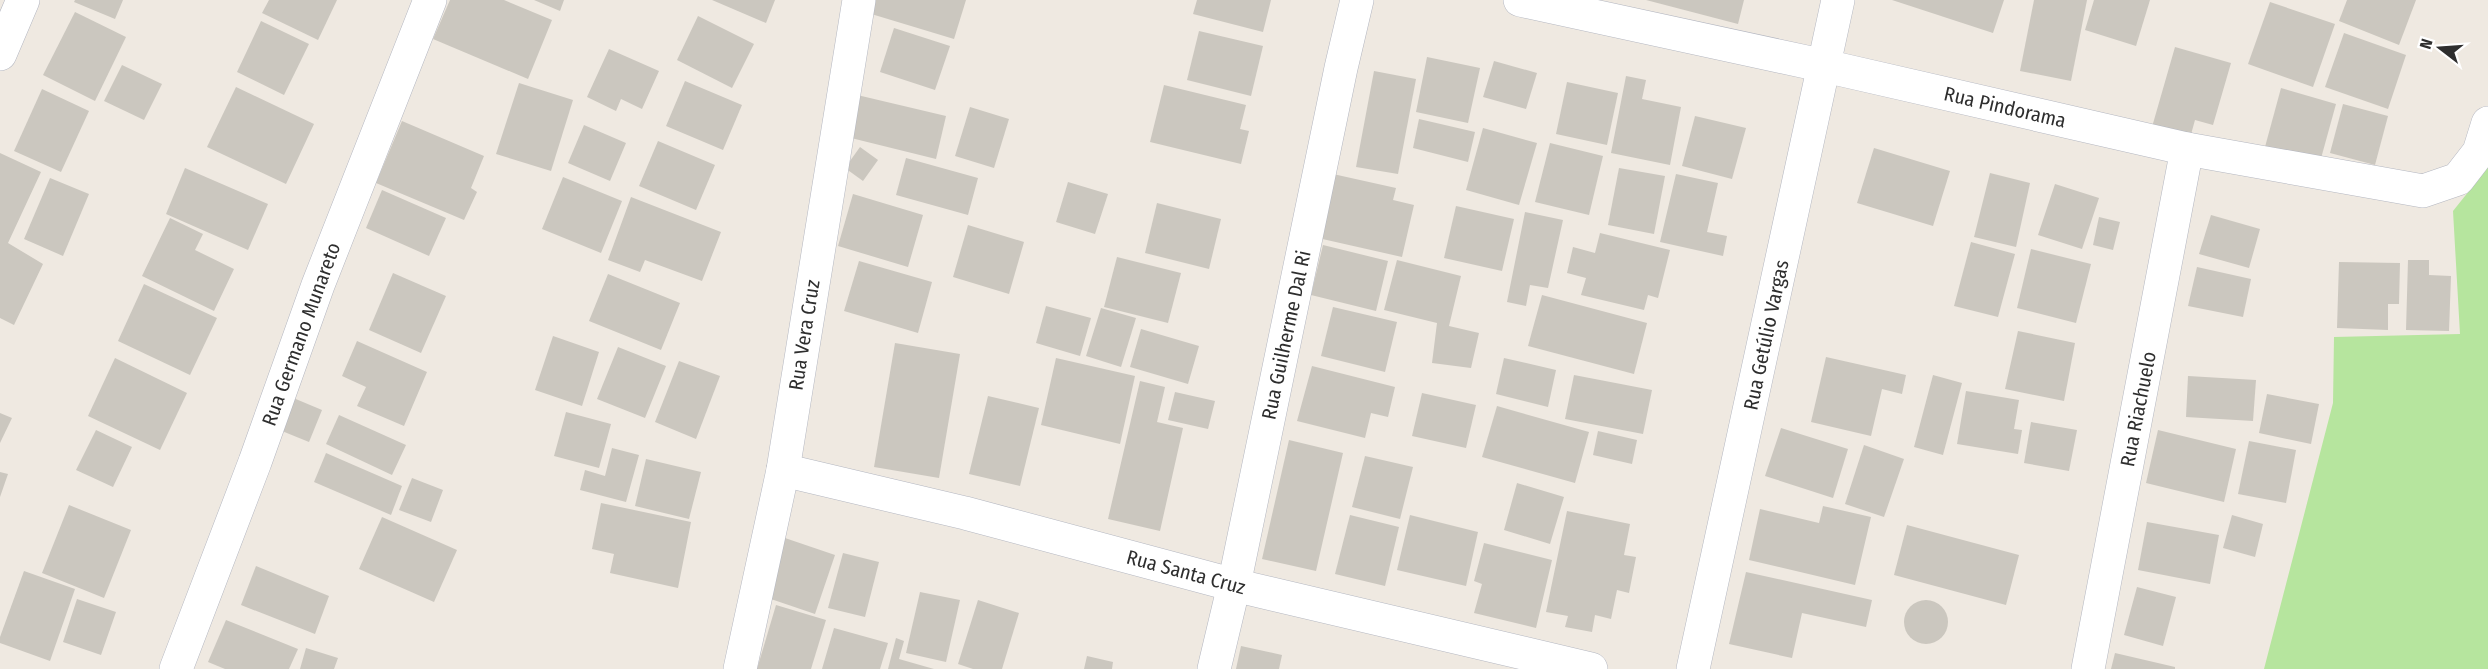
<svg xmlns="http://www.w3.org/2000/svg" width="2488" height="669" font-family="'Fira Sans Condensed',sans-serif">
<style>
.green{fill:#b6e59e}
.building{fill:#cbc7bf}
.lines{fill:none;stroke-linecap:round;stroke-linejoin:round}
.minor-casing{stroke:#b4b7c1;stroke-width:34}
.minor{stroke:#fff;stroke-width:33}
.labels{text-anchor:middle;stroke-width:4.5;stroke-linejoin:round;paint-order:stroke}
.street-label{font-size:20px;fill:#2e2e2e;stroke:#fff}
</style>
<rect width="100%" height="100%" fill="#efe9e1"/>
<path class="green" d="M2488,160V669H2264L2333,403L2334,337L2460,334L2453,211L2481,176Z"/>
<g class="building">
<path d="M75,0H123L115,19L74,2Z"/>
<path d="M269,0H337L318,40L262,13Z"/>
<path d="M450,0H504L552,20L528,79L433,39Z"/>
<path d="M534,0H564L560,11Z"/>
<path d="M712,0H775L766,23Z"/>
<path d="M872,0H966L954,39L868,13Z"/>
<path d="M1197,0H1271L1263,32L1193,14Z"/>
<path d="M1646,0H1744L1738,24Z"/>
<path d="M1892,0H2004L1993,33Z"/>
<path d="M2034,0H2087L2071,81L2020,71Z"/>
<path d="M2094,0H2150L2136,46L2085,30Z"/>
<path d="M2347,0H2416L2399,45L2339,21Z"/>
<path d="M2270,2L2335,24L2313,87L2248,64Z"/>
<path d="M75,12L126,37L95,101L43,75Z"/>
<path d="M698,16L754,44L732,88L677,60Z"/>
<path d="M261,21L309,44L284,95L237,72Z"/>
<path d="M894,28L950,46L935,90L880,72Z"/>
<path d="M1199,31L1263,46L1251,96L1187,80Z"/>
<path d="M2344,33L2406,55L2388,109L2325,87Z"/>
<path d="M2175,47L2231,63L2213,125L2195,120L2190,138L2152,127Z"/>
<path d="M609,49L659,71L642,109L621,99L616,111L587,97Z"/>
<path d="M1427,57L1480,68L1468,123L1416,112Z"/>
<path d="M1494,61L1537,73L1526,109L1483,97Z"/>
<path d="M122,65L162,84L144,120L104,101Z"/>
<path d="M1374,71L1416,79L1398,174L1356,167Z"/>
<path d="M1626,76L1646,80L1642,99L1681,107L1670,165L1611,153Z"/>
<path d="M685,81L742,105L723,150L666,126Z"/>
<path d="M1567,82L1618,93L1607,145L1556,134Z"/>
<path d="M519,83L573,100L551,171L496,154Z"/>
<path d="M1164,85L1246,105L1240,129L1249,131L1241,164L1150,142Z"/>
<path d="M236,87L314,124L286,184L207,147Z"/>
<path d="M2281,88L2336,104L2320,162L2265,147Z"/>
<path d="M42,89L89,111L61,172L14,151Z"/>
<path d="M853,94L946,116L936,159L843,136Z"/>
<path d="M2343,104L2388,116L2375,165L2330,153Z"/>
<path d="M970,107L1009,119L994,168L955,156Z"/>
<path d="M1695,116L1746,128L1732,179L1682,166Z"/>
<path d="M1419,119L1475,132L1468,162L1413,148Z"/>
<path d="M402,121L484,156L471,188L477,192L464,220L376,183Z"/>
<path d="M584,125L626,143L610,181L568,163Z"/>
<path d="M1483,128L1537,143L1519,205L1466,190Z"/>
<path d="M658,141L715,165L696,210L639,186Z"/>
<path d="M1550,143L1603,156L1589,215L1535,202Z"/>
<path d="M860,147L878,160L863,181L845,168Z"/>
<path d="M1874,148L1950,171L1933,226L1857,203Z"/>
<path d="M0,153L41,172L8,243L43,264L14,325L0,318Z"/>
<path d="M906,158L978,178L968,215L896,195Z"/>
<path d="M185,168L268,204L248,250L166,214Z"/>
<path d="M1619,168L1665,176L1654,234L1608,225Z"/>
<path d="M1990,173L2030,183L2016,247L1974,237Z"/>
<path d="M1333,174L1396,188L1393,200L1414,205L1402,257L1318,238Z"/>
<path d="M1676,174L1718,183L1707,232L1727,236L1723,256L1660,242Z"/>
<path d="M563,177L622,201L601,253L542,229Z"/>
<path d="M50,178L89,194L63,256L24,239Z"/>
<path d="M1068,182L1108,194L1095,234L1056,222Z"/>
<path d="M2055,184L2099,198L2082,249L2038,235Z"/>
<path d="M382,190L446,218L429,256L366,228Z"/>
<path d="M853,194L923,215L908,267L838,246Z"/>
<path d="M631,197L721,232L702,281L645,260L640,272L608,260Z"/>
<path d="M1157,203L1221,219L1209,269L1145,253Z"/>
<path d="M1456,206L1514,219L1502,271L1444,258Z"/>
<path d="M1525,212L1563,220L1548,288L1530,285L1526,306L1507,302Z"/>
<path d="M2211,215L2260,229L2249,268L2199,254Z"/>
<path d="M2099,217L2120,222L2113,250L2093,245Z"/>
<path d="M170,218L203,234L195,250L234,269L214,311L142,276Z"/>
<path d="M968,225L1024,242L1009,294L953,277Z"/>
<path d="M1600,233L1670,250L1658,298L1648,295L1644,310L1581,295L1586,278L1567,273L1573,247L1595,253Z"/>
<path d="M1971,242L2015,254L1998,317L1954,306Z"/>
<path d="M1323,245L1388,261L1376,311L1311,295Z"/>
<path d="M2031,249L2091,264L2076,323L2017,308Z"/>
<path d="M1117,257L1181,273L1168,323L1104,307Z"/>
<path d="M1397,260L1461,276L1449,326L1479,333L1471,368L1432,363L1437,323L1384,310Z"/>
<path d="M2408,260H2429V275L2451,276L2449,331L2406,330Z"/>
<path d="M859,261L932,282L918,333L844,311Z"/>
<path d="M2339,262L2400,263L2399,304H2388V330L2337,328Z"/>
<path d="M2197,267L2251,279L2243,317L2188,306Z"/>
<path d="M393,273L446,296L421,353L369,330Z"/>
<path d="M608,274L680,303L661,350L589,321Z"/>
<path d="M144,284L217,318L190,375L118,341Z"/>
<path d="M1542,295L1647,323L1634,374L1528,346Z"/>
<path d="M1046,306L1091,318L1080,356L1036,343Z"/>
<path d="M1333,307L1397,322L1385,372L1321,356Z"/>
<path d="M1101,308L1136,318L1121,367L1086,356Z"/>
<path d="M1141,329L1199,346L1188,384L1130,367Z"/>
<path d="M2018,331L2075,343L2064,401L2005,389Z"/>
<path d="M553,336L599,352L582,406L535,390Z"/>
<path d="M357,341L427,372L404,426L357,406L366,387L342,376Z"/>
<path d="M895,343L960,354L939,478L874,467Z"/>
<path d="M618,347L666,366L645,418L597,399Z"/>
<path d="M1826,357L1906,375L1902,394L1882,389L1871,436L1811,422Z"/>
<path d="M115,358L187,393L160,450L88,416Z"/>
<path d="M1056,358L1135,376L1120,444L1041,425Z"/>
<path d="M1504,358L1556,370L1548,407L1496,394Z"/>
<path d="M679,361L720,376L696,439L655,422Z"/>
<path d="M1312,366L1395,387L1388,417L1371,413L1365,438L1297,421Z"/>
<path d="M1574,375L1652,390L1643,434L1565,419Z"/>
<path d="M1933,375L1962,383L1943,455L1914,447Z"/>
<path d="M2188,376L2256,380L2253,421L2186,417Z"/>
<path d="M1140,381L1165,387L1157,422L1183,428L1160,531L1108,519Z"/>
<path d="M1966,391L2019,400L2014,429L2022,430L2018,454L1957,444Z"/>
<path d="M1175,392L1215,401L1208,429L1168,420Z"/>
<path d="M1422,393L1476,405L1466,448L1412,436Z"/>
<path d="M2267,394L2319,404L2311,444L2259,433Z"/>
<path d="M988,396L1039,408L1020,486L969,474Z"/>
<path d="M291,397L322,410L309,442L277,429Z"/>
<path d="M1497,406L1589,432L1575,483L1482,457Z"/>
<path d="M566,412L611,424L599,468L554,456Z"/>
<path d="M0,413L12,418L0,443Z"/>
<path d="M339,415L406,445L392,475L326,444Z"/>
<path d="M2031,422L2077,430L2069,471L2024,463Z"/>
<path d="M1781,428L1848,449L1833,498L1765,476Z"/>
<path d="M96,430L132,447L113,487L76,470Z"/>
<path d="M2158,430L2236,449L2224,502L2146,483Z"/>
<path d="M1598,431L1637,440L1632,464L1593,455Z"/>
<path d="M1289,440L1343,453L1316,571L1262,559Z"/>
<path d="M2249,441L2296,450L2286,503L2238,494Z"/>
<path d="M1864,445L1904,459L1884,517L1845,504Z"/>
<path d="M612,448L639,455L626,502L580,490L585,470L605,476Z"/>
<path d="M326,453L402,486L391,515L314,482Z"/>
<path d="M1365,456L1413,467L1400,519L1352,507Z"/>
<path d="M646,459L701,472L689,519L635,506Z"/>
<path d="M0,472L8,474L0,497Z"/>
<path d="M412,478L443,490L431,522L399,510Z"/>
<path d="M1517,483L1564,497L1550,544L1504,530Z"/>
<path d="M601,503L691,522L678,588L610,573L614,554L592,549Z"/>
<path d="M69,505L131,530L104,598L42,573Z"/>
<path d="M1823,506L1871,517L1855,585L1749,560L1760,509L1819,523Z"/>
<path d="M1567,511L1630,524L1624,555L1636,557L1629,593L1617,590L1611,619L1595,615L1592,632L1565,627L1568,616L1546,612Z"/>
<path d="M1350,515L1399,527L1385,586L1335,574Z"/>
<path d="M1410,515L1478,532L1466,586L1397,570Z"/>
<path d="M2232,515L2263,524L2255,557L2223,548Z"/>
<path d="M382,517L457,550L434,602L359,569Z"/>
<path d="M2147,522L2219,535L2210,584L2138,570Z"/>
<path d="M1907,525L2019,555L2006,605L1894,575Z"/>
<path d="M785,538L835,555L815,614L765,597Z"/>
<path d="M1484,543L1552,560L1536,628L1474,613L1482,584L1474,581Z"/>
<path d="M843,553L879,562L865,617L828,608Z"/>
<path d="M256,566L329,596L315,634L241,605Z"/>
<path d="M24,571L75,589L50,661L0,643V637Z"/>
<path d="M1746,572L1872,600L1866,627L1802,613L1792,658L1729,644Z"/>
<path d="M2137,587L2176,597L2163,646L2124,635Z"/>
<path d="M920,592L960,600L946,662L906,653Z"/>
<path d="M77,599L116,612L101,655L63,642Z"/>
<path d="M978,600L1019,613L1002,669H973L958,664Z"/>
<circle cx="1926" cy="622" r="22"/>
<path d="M776,605L826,620L811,669H757Z"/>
<path d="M226,620L298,649L289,669H225L208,662Z"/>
<path d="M834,628L888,643L880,669H822Z"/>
<path d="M896,638L904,641L899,659L934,669H888Z"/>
<path d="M1241,646L1282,655L1279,669H1236Z"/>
<path d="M306,648L338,658L334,669H300Z"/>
<path d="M2115,653L2175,667V669H2111Z"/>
<path d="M1087,656L1113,662L1112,669H1084Z"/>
</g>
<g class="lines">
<g class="minor-casing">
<g id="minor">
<path d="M1520,0L1825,66L2187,149L2423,191L2458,179L2479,152L2488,123"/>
<path d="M0,54L23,0"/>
<path d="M783,470L965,513L1234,585L1591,669"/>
<path d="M176,669L255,462L318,285L430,0"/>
<path d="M740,669L783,470L859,0"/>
<path d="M1214,669L1234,585L1341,68L1357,0"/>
<path d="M1693,669L1838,0"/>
<path d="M2088,669L2187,149"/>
</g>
</g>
<use href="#minor" class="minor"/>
</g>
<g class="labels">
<g class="street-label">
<text transform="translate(2005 107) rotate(13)" y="7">Rua Pindorama</text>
<text transform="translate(301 334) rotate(-70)" y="7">Rua Germano Munareto</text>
<text transform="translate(804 335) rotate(-81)" y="7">Rua Vera Cruz</text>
<text transform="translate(1286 335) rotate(-78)" y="7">Rua Guilherme Dal Ri</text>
<text transform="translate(1766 335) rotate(-78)" y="7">Rua Getúlio Vargas</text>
<text transform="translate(2138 409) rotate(-79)" y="7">Rua Riachuelo</text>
<text transform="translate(1186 572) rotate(15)" y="7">Rua Santa Cruz</text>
</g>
</g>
<g transform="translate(2440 48) rotate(287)" stroke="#ffffff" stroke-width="4.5" paint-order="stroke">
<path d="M0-4.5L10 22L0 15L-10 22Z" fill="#2e2e2e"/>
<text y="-9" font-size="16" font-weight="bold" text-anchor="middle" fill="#2e2e2e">N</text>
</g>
</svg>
